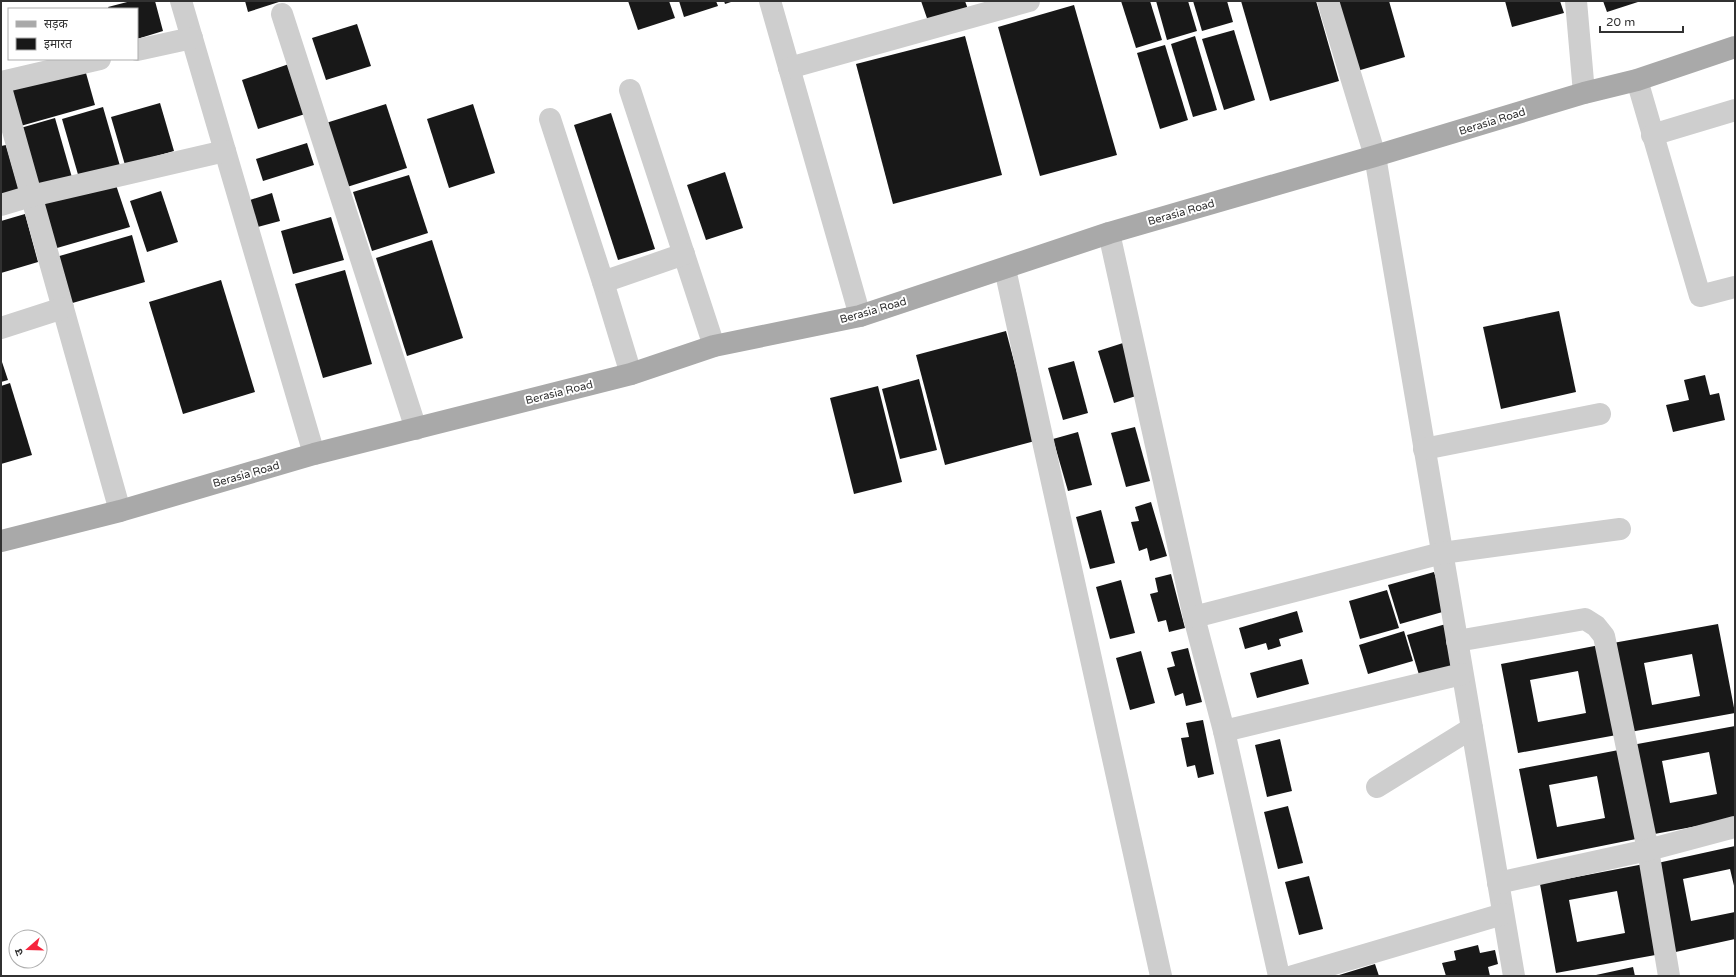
<svg xmlns="http://www.w3.org/2000/svg" width="1736" height="977" font-family="'Varela Round','Noto Sans Devanagari',sans-serif">
<style>
.building{fill:#181818;fill-rule:evenodd}
.lines{fill:none;stroke-linecap:round;stroke-linejoin:round}
.minor{stroke:#cecece;stroke-width:22}
.major{stroke:#a9a9a9;stroke-width:22}
.labels{text-anchor:middle;stroke-width:4;stroke-linejoin:round;paint-order:stroke}
.street-label{font-size:11px;fill:#313131;stroke:#fff}
</style>
<rect width="100%" height="100%" fill="#fff"/>
<g class="building">
<path d="M131,1H155L163,31L137,39V9H109L108,7Z"/>
<path d="M245,1H282L248,12Z"/>
<path d="M628,1H669L675,18L638,30Z"/>
<path d="M679,1H716L718,6L684,17Z"/>
<path d="M724,1H734L725,4Z"/>
<path d="M921,1H965L970,15L930,27Z"/>
<path d="M1121,1H1150L1162,40L1136,48Z"/>
<path d="M1156,1H1188L1197,31L1167,40Z"/>
<path d="M1193,1H1227L1233,22L1202,31Z"/>
<path d="M1241,1H1316L1339,81L1270,101Z"/>
<path d="M1337,1H1389L1405,57L1357,71Z"/>
<path d="M1505,1H1560L1564,13L1512,27Z"/>
<path d="M1603,1H1641L1607,12Z"/>
<path d="M1074,5L1117,155L1040,176L998,27Z"/>
<path d="M357,24L371,66L326,80L312,38Z"/>
<path d="M1234,30L1255,100L1224,110L1202,39Z"/>
<path d="M965,36L1002,175L893,204L856,64Z"/>
<path d="M1195,36L1217,110L1193,117L1171,44Z"/>
<path d="M1165,45L1188,120L1160,129L1137,53Z"/>
<path d="M289,64L305,114L258,129L242,80Z"/>
<path d="M84,66L95,105L17,127L6,89Z"/>
<path d="M160,103L174,151L125,165L111,117Z"/>
<path d="M386,104L407,168L347,187L326,123Z"/>
<path d="M473,104L495,173L449,188L427,119Z"/>
<path d="M103,107L120,166L79,178L62,119Z"/>
<path d="M611,113L655,249L618,260L574,125Z"/>
<path d="M55,118L73,181L35,192L17,129Z"/>
<path d="M307,143L314,165L263,181L256,159Z"/>
<path d="M6,145L21,197L1,203V146Z"/>
<path d="M725,172L743,228L706,240L687,185Z"/>
<path d="M409,175L428,233L372,251L353,192Z"/>
<path d="M115,182L130,227L50,250L35,197Z"/>
<path d="M161,191L178,242L147,252L130,201Z"/>
<path d="M272,193L280,221L254,228L247,201Z"/>
<path d="M25,214L38,262L1,273V221Z"/>
<path d="M331,217L344,260L293,274L281,231Z"/>
<path d="M132,235L145,282L69,304L56,257Z"/>
<path d="M432,240L463,338L407,356L376,258Z"/>
<path d="M345,270L372,364L323,378L295,284Z"/>
<path d="M221,280L255,392L183,414L149,302Z"/>
<path d="M1559,311L1576,392L1501,409L1483,327Z"/>
<path d="M1006,331L1035,441L945,465L916,355Z"/>
<path d="M1123,343L1139,395L1114,403L1098,351Z"/>
<path d="M1,359L8,380L1,382Z"/>
<path d="M1074,361L1088,413L1063,420L1048,368Z"/>
<path d="M1705,375L1710,395L1719,393L1725,420L1673,432L1666,405L1689,400L1684,380Z"/>
<path d="M919,379L937,450L900,459L882,389Z"/>
<path d="M10,383L32,455L1,464V386Z"/>
<path d="M878,386L902,482L854,494L830,398Z"/>
<path d="M1135,427L1150,481L1126,487L1111,433Z"/>
<path d="M1078,432L1092,485L1068,491L1053,439Z"/>
<path d="M1151,502L1167,556L1150,561L1147,548L1139,551L1131,522L1139,521L1135,507Z"/>
<path d="M1101,510L1115,563L1090,569L1076,517Z"/>
<path d="M1434,572L1446,611L1400,624L1388,585Z"/>
<path d="M1171,574L1185,628L1169,632L1166,620L1158,622L1150,594L1158,592L1155,578Z"/>
<path d="M1121,580L1135,633L1110,639L1096,587Z"/>
<path d="M1387,590L1399,628L1360,639L1349,601Z"/>
<path d="M1297,611L1303,632L1279,639L1281,646L1268,650L1266,643L1245,649L1239,628Z"/>
<path d="M1446,624L1459,666L1420,678L1407,635Z"/>
<path d="M1718,624L1735,713L1630,732L1613,643ZM1692,654L1700,696L1652,705L1644,663Z"/>
<path d="M1404,631L1413,661L1368,674L1359,645Z"/>
<path d="M1605,644L1622,734L1518,753L1501,664ZM1578,671L1586,713L1538,722L1530,680Z"/>
<path d="M1188,648L1202,702L1186,706L1183,693L1175,696L1167,668L1175,666L1171,652Z"/>
<path d="M1141,651L1155,703L1130,710L1116,658Z"/>
<path d="M1302,659L1309,684L1257,698L1250,673Z"/>
<path d="M1203,720L1214,774L1198,778L1195,765L1187,767L1181,738L1189,737L1186,723Z"/>
<path d="M1735,726V819L1649,835L1632,745ZM1709,752L1717,794L1670,803L1662,761Z"/>
<path d="M1280,739L1292,791L1267,797L1255,745Z"/>
<path d="M1624,749L1641,838L1537,859L1519,769ZM1597,776L1605,818L1557,827L1549,785Z"/>
<path d="M1288,806L1303,863L1278,869L1264,812Z"/>
<path d="M1735,846V890L1730,869L1683,879L1691,921L1735,912V939L1671,953L1653,864Z"/>
<path d="M1644,864L1661,954L1556,973L1540,884ZM1617,891L1625,933L1577,942L1569,900Z"/>
<path d="M1309,876L1323,929L1299,935L1285,882Z"/>
<path d="M1478,945L1480,953L1495,950L1498,964L1488,967L1490,976H1446L1442,963L1456,960L1454,951Z"/>
<path d="M1375,964L1379,976H1336Z"/>
<path d="M1633,967L1635,976H1596V975Z"/>
</g>
<g class="lines">
<g class="minor">
<path d="M181,1L314,454"/>
<path d="M770,1L860,316"/>
<path d="M1328,1L1375,156L1514,976"/>
<path d="M1576,1L1584,93"/>
<path d="M282,14L416,429"/>
<path d="M137,50L192,38"/>
<path d="M789,68L1029,1"/>
<path d="M1637,80L1700,296L1735,287"/>
<path d="M1,82L100,59"/>
<path d="M1,88L120,511"/>
<path d="M630,90L714,346"/>
<path d="M550,119L603,282L631,374"/>
<path d="M1652,135L1735,110"/>
<path d="M1,205L31,196L225,151"/>
<path d="M1109,233L1194,617L1224,731L1279,976"/>
<path d="M1005,269L1161,976"/>
<path d="M603,282L684,254"/>
<path d="M1,328L63,308"/>
<path d="M1424,449L1600,414"/>
<path d="M1194,617L1442,553L1620,529"/>
<path d="M1457,641L1585,619L1596,626L1604,636L1648,850L1669,976"/>
<path d="M1224,731L1462,674"/>
<path d="M1377,787L1472,728"/>
<path d="M1498,883L1648,850L1735,827"/>
<path d="M1293,976L1503,914"/>
</g>
<path class="major" d="M1,541L120,511L314,454L631,374L714,346L860,316L1109,233L1375,156L1584,93L1637,80L1735,47"/>
</g>
<g class="labels">
<g class="street-label">
<text transform="translate(1492 121) rotate(-17)" y="4">Berasia Road</text>
<text transform="translate(1181 212) rotate(-16)" y="4">Berasia Road</text>
<text transform="translate(873 310) rotate(-16)" y="4">Berasia Road</text>
<text transform="translate(559 392) rotate(-14)" y="4">Berasia Road</text>
<text transform="translate(246 474) rotate(-16)" y="4">Berasia Road</text>
</g>
</g>
<rect width="1736" height="977" fill="none" stroke="#313131" stroke-width="4"/>
<rect x="8" y="8" width="130" height="52" fill="#ffffff" stroke="#adadad"/>
<rect x="16" y="21" width="20" height="6" fill="#a9a9a9" stroke="#adadad"/>
<text x="44" y="28" font-size="12" fill="#313131">सड़क</text>
<rect x="16" y="38" width="20" height="12" fill="#181818" stroke="#adadad"/>
<text x="44" y="48" font-size="12" fill="#313131">इमारत</text>
<g transform="translate(28 949) rotate(250)"><circle r="19" fill="#ffffff" stroke="#adadad"/>
<path d="M0-3L7 15L0 10L-7 15Z" fill="#f6253d"/>
<text y="-6" font-size="11" font-weight="bold" text-anchor="middle" fill="#313131">उ</text>
</g>
<path d="M1600 26v6h83v-6" fill="none" stroke="#313131" stroke-width="2"/>
<text x="1606" y="26" font-size="12" fill="#313131" stroke="#ffffff" stroke-width="3" paint-order="stroke">20 m</text>
</svg>
